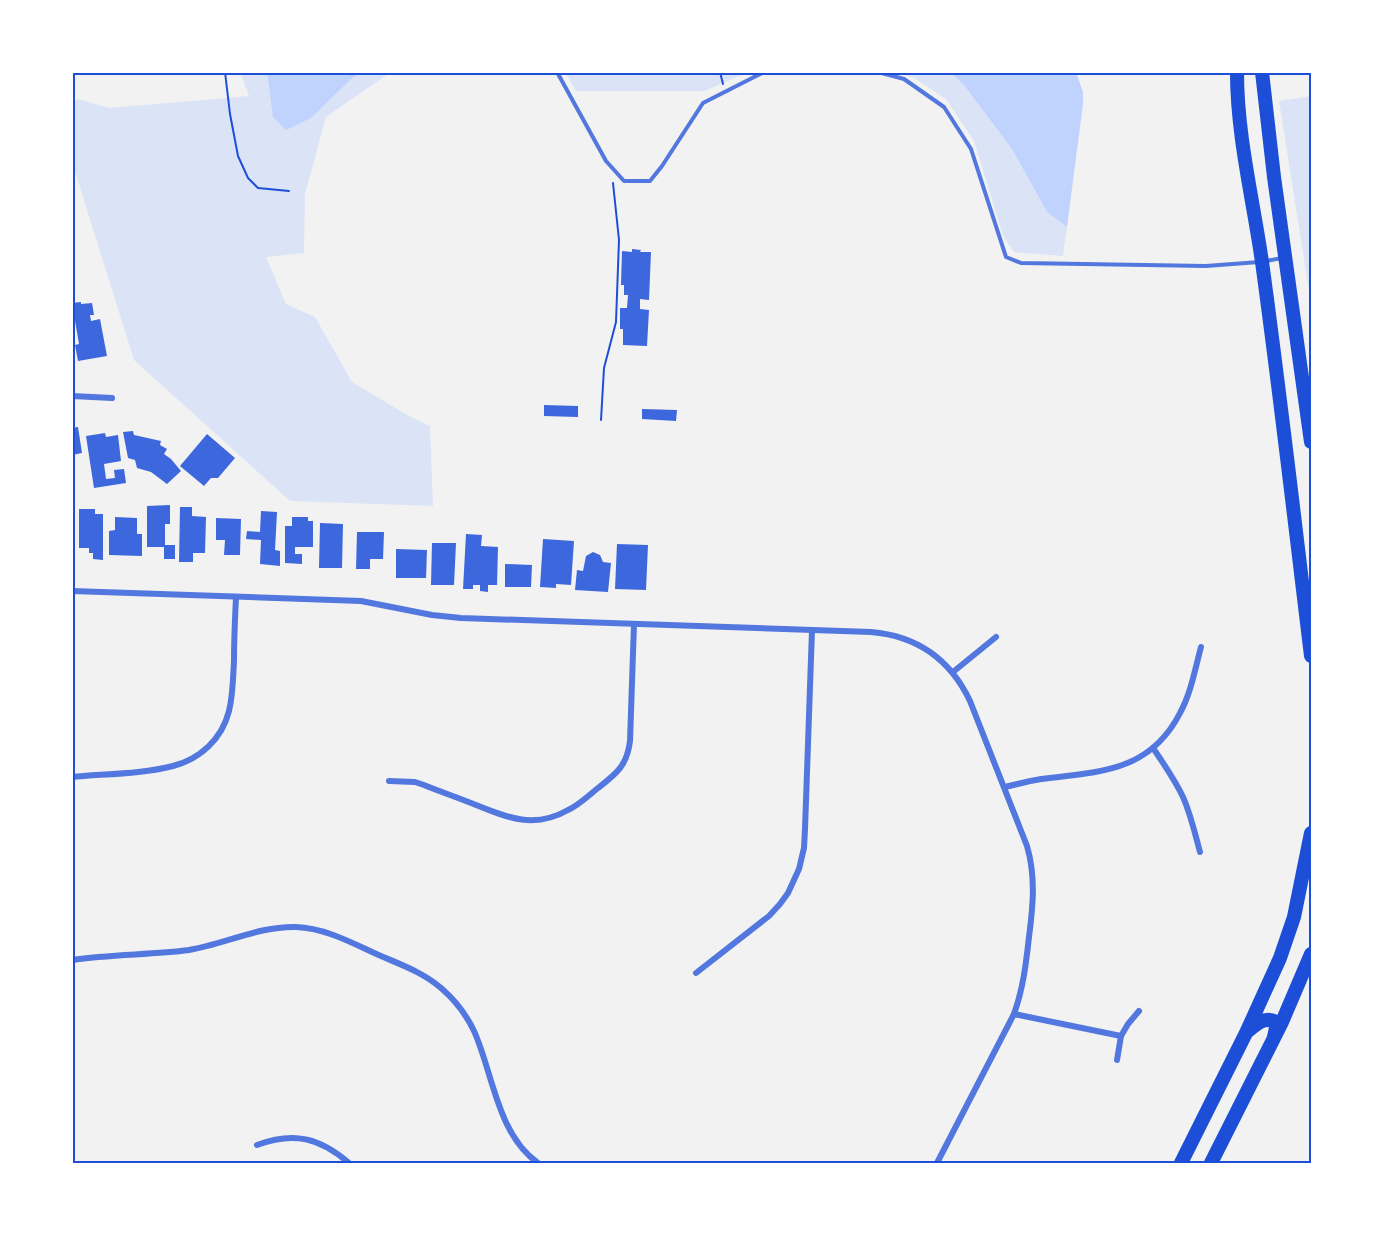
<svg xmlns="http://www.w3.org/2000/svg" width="1383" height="1235" font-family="Rubik,sans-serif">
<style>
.green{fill:#dbe4f7}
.water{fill:#bfd3fe}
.building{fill:#3d67dc}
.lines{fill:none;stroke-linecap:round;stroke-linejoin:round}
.path{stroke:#1d4ed8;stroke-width:2}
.service{stroke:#5277de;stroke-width:4}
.minor{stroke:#5277de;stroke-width:6}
.trunk{stroke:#1d4ed8;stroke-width:14}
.neatline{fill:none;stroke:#1d4ed8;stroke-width:2}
</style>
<rect width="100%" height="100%" fill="#f2f2f2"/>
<g class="green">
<path d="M240,72H391L326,117L305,194L304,253L266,257L286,304L315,317L352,382L409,416L430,426L433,506L290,501L134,360L72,162V103L78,99L109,108L249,96Z"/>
<path d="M565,72H748L705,91H576Z"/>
<path d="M895,72H950L963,84L1012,149L1047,212L1067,227L1063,256L1014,252L1003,236L974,141L946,99L914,78Z"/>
<path d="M1311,96V303L1279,101Z"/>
</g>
<g class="water">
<path d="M267,72H361L350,80L311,118L286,130L273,117Z"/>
<path d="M950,72H1076L1083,92V104L1067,227L1047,212L1012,149L963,84Z"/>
</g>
<g class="building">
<path d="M632,249L641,250L640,252H651L649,300L640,299V309L649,310L647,346L623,345V329H620V308H627L628,295H624V285H621L622,251L632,252Z"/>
<path d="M81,302V304L92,303L94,315H90L91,321L100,319L107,356L78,361L75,345L79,344L72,303Z"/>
<path d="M544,405L578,406V417L544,416Z"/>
<path d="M642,409L677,410L676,421L642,419Z"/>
<path d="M78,427L82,453L72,455V428Z"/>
<path d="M133,431L134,435L161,441L160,445L167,449L164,454L171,459L181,471L167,484L151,472L137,468L135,460L128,458L123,432Z"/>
<path d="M105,433L106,437L118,435L121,461L104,464L106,479L115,478L114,470L124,469L126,483L94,488L86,436Z"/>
<path d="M207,434L235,458L218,478H211L204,486L180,466Z"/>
<path d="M170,505V524H165V545H175V559H164V547H147V506Z"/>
<path d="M180,507H192V516L206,517L205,553H193V562H179Z"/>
<path d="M79,509H95V514H103V560L93,559V553H89V548H79Z"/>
<path d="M261,511L277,512L275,550L280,551V566L260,564L261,540L246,539L247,531L260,532Z"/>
<path d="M115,517L137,518V534H142V556L109,555V531L115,530Z"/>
<path d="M292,517H308V521H313V547H295V554H302V564L285,563V526H292Z"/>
<path d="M216,518L241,519L240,555H224L225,540H216Z"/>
<path d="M320,523L343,524L342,568H319Z"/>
<path d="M357,532H384L383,559H370V569H356Z"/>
<path d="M466,534L482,535L481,546L498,547L497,585H488V592L480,591V585H473V589H463Z"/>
<path d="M543,539L574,541L571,585L556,584V588L540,587Z"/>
<path d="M432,543H456L454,585H431Z"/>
<path d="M617,544L648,545L646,590L615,589Z"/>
<path d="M396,549L427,550L426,578H396Z"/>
<path d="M593,552L600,555L603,562L611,563L608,592L575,590L577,570L583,571L586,556Z"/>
<path d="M505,564L532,565L531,587H505Z"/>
</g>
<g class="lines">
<g class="path">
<path d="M225,72L230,114L238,156L248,178L258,188L289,191"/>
<path d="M720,72L723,84"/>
<path d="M601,420L604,368L616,322L619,240L613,183"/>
</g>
<g class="service">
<path d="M557,72L606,161L624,181H650L662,166L703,103L764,72"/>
<path d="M878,72L904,79L944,107L971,149L1006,257L1021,263L1206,266L1259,262"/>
<path d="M1266,261L1282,258"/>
</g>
<g class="minor">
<path d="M72,396L112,398"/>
<path d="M72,591L361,601L432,615L461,618L871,632C918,636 950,659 970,701L1027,846C1036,877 1033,906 1029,937C1026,964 1023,989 1014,1014L937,1163"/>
<path d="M953,672L996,637"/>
<path d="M1153,748C1164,764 1175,780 1183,797C1191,815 1195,834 1200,852"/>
<path d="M72,777C103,774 143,774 173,766C200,759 222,739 229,711C233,695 233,678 234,661C234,640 235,618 236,597"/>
<path d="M389,781L415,782L424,785C441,792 459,798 476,805C508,818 535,829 568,810C579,805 588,796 598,788C616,774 627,766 630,741L634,624"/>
<path d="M1005,787C1017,784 1029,781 1041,779C1099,772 1150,772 1180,713C1191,693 1195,669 1201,647"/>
<path d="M72,960C111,954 151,955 189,950C225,944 259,926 296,927C326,928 354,944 381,956C402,965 424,973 441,988C455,1000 466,1014 474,1031C493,1073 497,1134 538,1163"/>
<path d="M696,973L769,916L780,904L788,893L799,869L804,848L805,829L812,630"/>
<path d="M1014,1014L1121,1036"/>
<path d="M1117,1060L1121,1036L1128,1024L1139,1011"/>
<path d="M257,1145C294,1131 320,1138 349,1163"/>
</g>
<g class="trunk">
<path d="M1237,72C1237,136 1253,199 1262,262C1280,393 1295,525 1311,656"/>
<path d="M1262,72L1274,177L1311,442"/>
<path d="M1248,1031C1256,1024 1264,1017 1274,1021L1276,1028L1274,1037"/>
<path d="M1181,1163L1246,1033L1280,958L1294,917L1311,833"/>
<path d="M1211,1163L1282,1022L1311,954"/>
</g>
</g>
<rect width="1383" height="1235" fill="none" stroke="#ffffff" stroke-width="147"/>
<rect x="74" y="74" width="1236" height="1088" class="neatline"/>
</svg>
